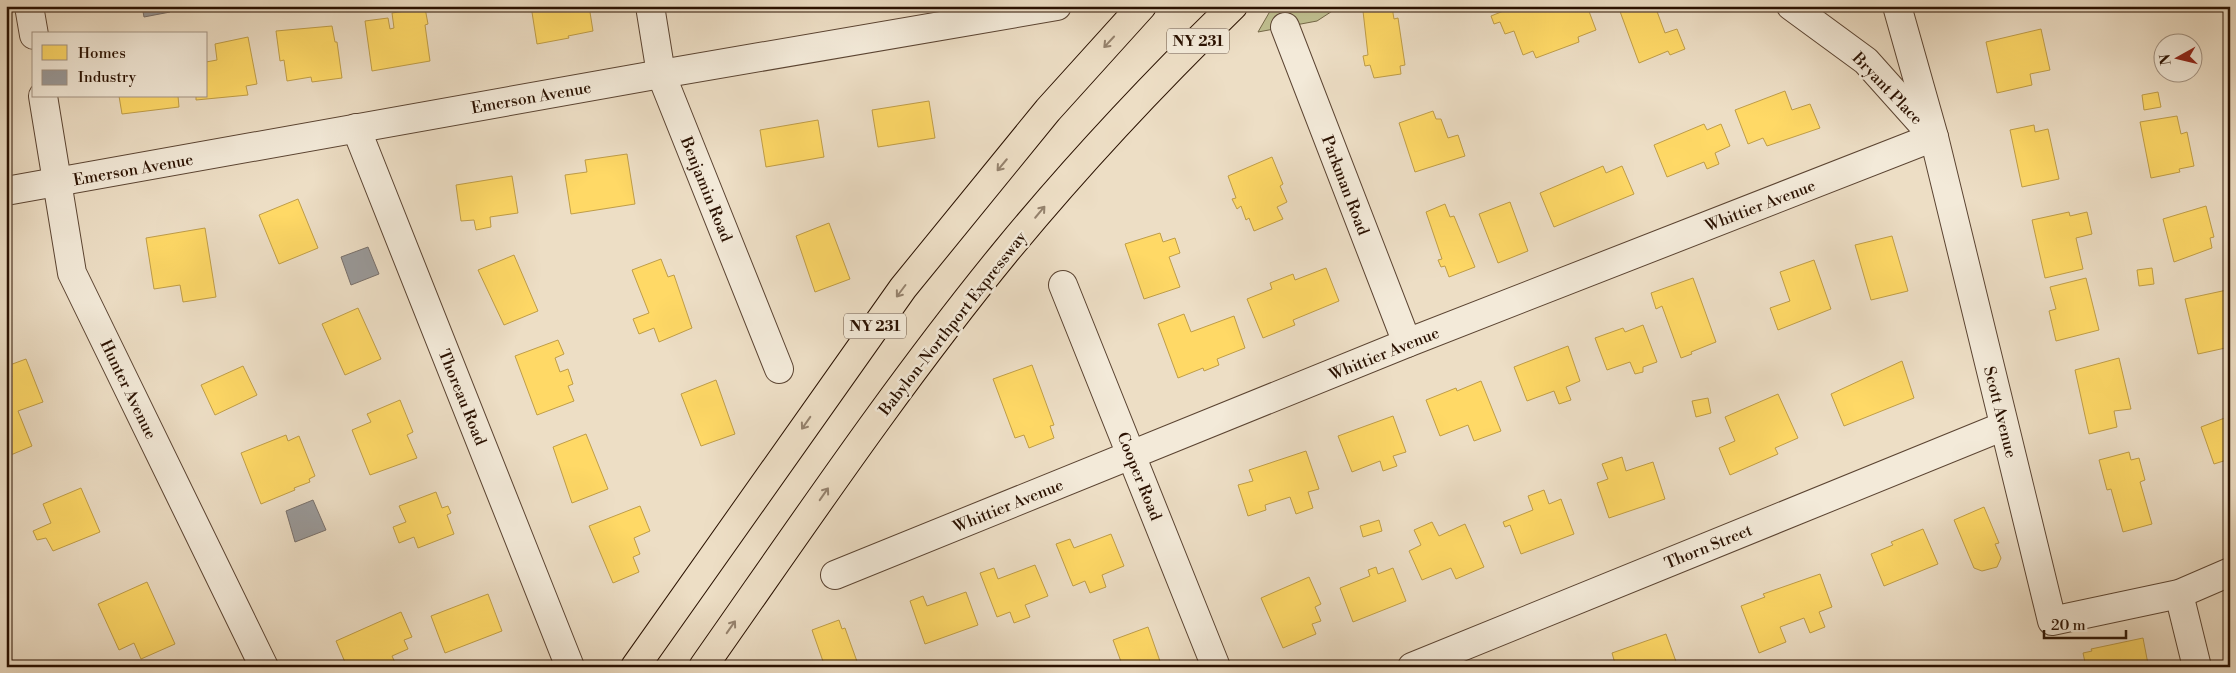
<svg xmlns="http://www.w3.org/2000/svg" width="2236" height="673" font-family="'Libre Bodoni',serif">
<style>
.green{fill:#bfbf90;stroke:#746848}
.homes{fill:#ffd966;stroke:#bf9d48}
.industry{fill:#999;stroke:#78706b}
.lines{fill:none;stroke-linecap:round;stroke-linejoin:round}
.minor-casing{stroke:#5b4432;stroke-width:30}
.tertiary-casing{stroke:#5b4432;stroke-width:30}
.primary-casing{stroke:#2a1101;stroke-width:30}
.minor{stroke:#f3ead9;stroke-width:28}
.tertiary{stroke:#f3ead9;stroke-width:28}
.primary{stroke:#eddec5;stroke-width:28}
.oneway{stroke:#95826d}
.labels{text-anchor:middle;stroke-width:5;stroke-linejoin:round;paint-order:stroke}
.shield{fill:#f3ead9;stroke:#665242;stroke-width:1}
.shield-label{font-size:15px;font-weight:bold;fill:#2a1101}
.street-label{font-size:16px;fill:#2a1101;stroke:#f3ead9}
</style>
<rect width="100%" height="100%" fill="#eddec5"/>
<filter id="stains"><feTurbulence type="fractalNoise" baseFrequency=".004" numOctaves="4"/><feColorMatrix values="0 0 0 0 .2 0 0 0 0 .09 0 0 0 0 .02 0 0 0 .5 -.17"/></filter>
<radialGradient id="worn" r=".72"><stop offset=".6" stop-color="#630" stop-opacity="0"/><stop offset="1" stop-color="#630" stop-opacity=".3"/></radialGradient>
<path class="green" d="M1273,6H1340L1317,21L1258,32Z"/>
<g class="homes">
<path d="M531,6H589L593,31L568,36L569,38L537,44Z"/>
<path d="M1516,6H1587L1596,30L1578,37L1579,42L1536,58L1533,51L1523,55L1514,31L1505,34L1500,22L1494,24L1491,16Z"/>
<path d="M1618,6H1655L1665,33L1677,29L1685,49L1670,55L1668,51L1639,63Z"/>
<path d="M1392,7L1394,19L1398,18L1405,65L1400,66L1401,74L1374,78L1370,65L1365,66L1363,56L1368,55L1363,11Z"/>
<path d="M425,8L428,24L425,25L430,61L372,71L365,21L388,18L390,29L394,28L392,13Z"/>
<path d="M332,26L335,42H337L342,78L312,82L311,77L287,81L284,60L280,61L276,31Z"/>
<path d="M2041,29L2050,70L2030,74L2032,85L1997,93L1986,42Z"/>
<path d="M248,37L257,84L246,86L248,95L196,100V96H206V62L217,60L215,44Z"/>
<path d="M1785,91L1792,110L1810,104L1820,128L1767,146L1763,138L1748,144L1735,110Z"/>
<path d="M2158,92L2161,107L2144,110L2142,95Z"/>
<path d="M119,96H178L179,107L122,114Z"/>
<path d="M929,101L935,138L878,147L872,110Z"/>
<path d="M1433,111L1436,119H1441L1448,138L1458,135L1465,156L1415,172L1399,123Z"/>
<path d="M2177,116L2181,134L2187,132L2194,166L2179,169L2180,172L2151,178L2140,122Z"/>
<path d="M818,120L824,157L766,167L760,130Z"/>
<path d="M1704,124L1707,130L1721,124L1730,146L1715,153L1719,164L1707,169L1704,162L1667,177L1654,145Z"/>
<path d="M2034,125L2035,132L2048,129L2059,179L2022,187L2010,130Z"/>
<path d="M627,154L635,204L571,214L565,175L587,172L585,160Z"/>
<path d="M1272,157L1283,184L1280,186L1287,202L1277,207L1283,219L1254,231L1249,218L1246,220L1241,206L1237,209L1232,199L1236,198L1228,176Z"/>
<path d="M1603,166L1606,173L1622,166L1634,194L1554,227L1540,193Z"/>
<path d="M512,176L518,213L490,217L491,227L476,230L474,220L461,221L456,185Z"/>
<path d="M298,199L318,248L279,264L259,215Z"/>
<path d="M1510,202L1528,251L1498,263L1479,214Z"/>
<path d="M1445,204L1450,217L1454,216L1475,267L1449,277L1445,266L1441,267L1438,260L1442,259L1426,212Z"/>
<path d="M2206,206L2214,237L2210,238L2212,248L2174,262L2163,219Z"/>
<path d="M2069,212L2070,216L2087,212L2092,234L2076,238L2083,269L2045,278L2032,220Z"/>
<path d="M829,223L850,279L815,292L796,236Z"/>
<path d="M205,228L216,297L183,302L180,285L154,289L146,238Z"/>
<path d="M1160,233L1163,242L1175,238L1180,253L1169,257L1180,287L1144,299L1125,244Z"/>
<path d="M1892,236L1908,291L1871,300L1855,245Z"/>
<path d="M514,255L538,311L504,325L478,270Z"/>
<path d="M661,259L668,277L674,275L692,328L659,342L654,328L639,334L633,319L649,313L632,270Z"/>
<path d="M1814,260L1831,309L1778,330L1770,308L1790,301L1780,272Z"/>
<path d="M1326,268L1339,301L1293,320L1295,325L1263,338L1247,299L1272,289L1270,283L1293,274L1295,280Z"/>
<path d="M2152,268L2154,284L2139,286L2137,270Z"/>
<path d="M1693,278L1716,342L1691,352L1692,354L1681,358L1662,306L1656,309L1651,293Z"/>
<path d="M2086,278L2099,330L2056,341L2049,311L2056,309L2050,287Z"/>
<path d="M2227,290L2230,304V347L2198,354L2185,299Z"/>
<path d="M358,308L381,359L345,375L322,324Z"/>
<path d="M1184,314L1191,332L1234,316L1245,348L1217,359L1219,365L1204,371L1203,368L1178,378L1158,324Z"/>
<path d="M1643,325L1657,362L1643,367V372L1635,374L1630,362L1607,370L1595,338L1623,328L1625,332Z"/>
<path d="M558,340L564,354L555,358L560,372L568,369L573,384L568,386L574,401L537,415L515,356Z"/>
<path d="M1568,346L1580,381L1566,387L1571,400L1559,404L1554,391L1527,401L1514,367Z"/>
<path d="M2119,358L2131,409L2114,411L2117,427L2089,434L2075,370Z"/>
<path d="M26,359L43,402L18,411L32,446L6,457V379L12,377L7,366Z"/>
<path d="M1902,361L1914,398L1844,426L1831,394Z"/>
<path d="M1032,365L1054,425L1050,426L1054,438L1029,448L1024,435L1015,438L993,379Z"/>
<path d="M243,366L257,395L215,415L201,385Z"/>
<path d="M716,380L735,434L701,446L681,394Z"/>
<path d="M1481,381L1501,431L1474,441L1468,425L1440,436L1426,400L1456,388L1457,391Z"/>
<path d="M1778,394L1798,438L1775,448L1778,454L1730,475L1719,448L1735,441L1725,417Z"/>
<path d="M1708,398L1711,413L1696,417L1692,401Z"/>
<path d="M400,400L413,432L407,435L417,458L370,475L352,430L371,422L367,414Z"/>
<path d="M1393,416L1406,452L1393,456L1397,466L1383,471L1380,461L1352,472L1338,436Z"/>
<path d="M2230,416V459L2214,464L2201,427Z"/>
<path d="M586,434L608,489L572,503L553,447Z"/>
<path d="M286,435L288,441L299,436L315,476L309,479L310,482L294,488L295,490L261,504L241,453Z"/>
<path d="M1306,451L1319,489L1308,492L1313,508L1296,514L1290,497L1265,505L1266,510L1248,516L1238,485L1253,481L1249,470Z"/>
<path d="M2129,452L2131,460L2139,458L2145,480L2140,482L2152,524L2123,532L2111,489L2107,490L2099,460Z"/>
<path d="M1622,457L1626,471L1653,462L1665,499L1609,518L1597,483L1608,479L1602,464Z"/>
<path d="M81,488L100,532L53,551L46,538L37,540L33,531L51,523L43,504Z"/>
<path d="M1544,490L1549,504L1561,499L1574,534L1521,554L1510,525L1505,527L1503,522L1533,510L1528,496Z"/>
<path d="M436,492L442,508L448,506L451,513L447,515L454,534L418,548L414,537L399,543L393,527L406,522L399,506Z"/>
<path d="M640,506L650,531L634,538L640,554L633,557L639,572L613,583L589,526Z"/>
<path d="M1984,507L1999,543L1995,544L2001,558L1997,567L1982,571L1974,568L1954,520Z"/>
<path d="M1379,520L1382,531L1363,537L1360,526Z"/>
<path d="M1432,522L1439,536L1465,524L1484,567L1456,579L1451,568L1422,580L1409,551L1421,545L1414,530Z"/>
<path d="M1923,529L1938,564L1884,586L1871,554L1893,545L1891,542Z"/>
<path d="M1111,534L1124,566L1102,575L1106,587L1090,593L1085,581L1073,586L1056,544L1070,539L1074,548Z"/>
<path d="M1035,565L1048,596L1025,605L1030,617L1014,623L1010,612L997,617L980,573L994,568L998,579Z"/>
<path d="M1376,567L1378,574L1393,568L1406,601L1353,622L1340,588L1370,576L1368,570Z"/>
<path d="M1820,574L1832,607L1819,612L1825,627L1810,633L1804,618L1780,627L1786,642L1759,653L1741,606L1765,597L1763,594Z"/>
<path d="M1309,577L1321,604L1315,607L1321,621L1312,624L1316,634L1283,648L1261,598Z"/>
<path d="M147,582L175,644L141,659L134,643L119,650L98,604Z"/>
<path d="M966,592L978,625L925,644L910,601L923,596L927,606Z"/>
<path d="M488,594L502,631L445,653L431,616Z"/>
<path d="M401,612L412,637L404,640L408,649L392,656L397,667H347L336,641Z"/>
<path d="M839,620L842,629L845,628L859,667H825L812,630Z"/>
<path d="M1148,627L1162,667H1123L1113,640Z"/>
<path d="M1666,634L1678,667H1616L1612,653Z"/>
<path d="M2143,638L2148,664L2135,667H2086L2083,653L2092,651L2091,649Z"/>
</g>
<g class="industry">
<path d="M142,6H169L170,12L144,17Z"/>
<path d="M368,247L379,274L351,285L341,257Z"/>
<path d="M313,500L326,530L295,542L286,511Z"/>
</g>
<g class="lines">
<g class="minor-casing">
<g id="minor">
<path d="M650,6L661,74L779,369"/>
<path d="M1897,6L1934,137L2052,621L2179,594L2230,572"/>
<path d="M1285,27L1407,343"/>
<path d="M356,128L570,667"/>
<path d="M6,191L661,74L1057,6"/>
<path d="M1063,285L1216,667"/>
<path d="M835,575L1407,343L1934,137L1866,61L1791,6"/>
<path d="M2179,594L2197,667"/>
<path d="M1412,667L2004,426"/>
</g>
</g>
<g class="tertiary-casing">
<g id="tertiary">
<path d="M29,6L34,35"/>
<path d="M43,96L72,273L264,667"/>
</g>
</g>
<g class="primary-casing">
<g id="primary">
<path d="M635,667L903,288L1048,110L1142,6"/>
<path d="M703,667C802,526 898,383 1007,250C1078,164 1154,83 1233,6"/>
</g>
</g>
<use href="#minor" class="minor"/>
<use href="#tertiary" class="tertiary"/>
<use href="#primary" class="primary"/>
</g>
<defs><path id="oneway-shaft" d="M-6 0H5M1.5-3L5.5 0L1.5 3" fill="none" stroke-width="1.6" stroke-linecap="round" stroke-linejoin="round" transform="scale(1.25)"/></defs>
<g class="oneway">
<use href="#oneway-shaft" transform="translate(1109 42) rotate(133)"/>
<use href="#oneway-shaft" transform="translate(1002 165) rotate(130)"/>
<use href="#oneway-shaft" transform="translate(1040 212) rotate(-50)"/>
<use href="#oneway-shaft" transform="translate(901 291) rotate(127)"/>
<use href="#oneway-shaft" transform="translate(806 423) rotate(125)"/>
<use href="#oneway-shaft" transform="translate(824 494) rotate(-55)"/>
<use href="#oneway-shaft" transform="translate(731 627) rotate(-55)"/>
</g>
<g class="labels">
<g class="shield">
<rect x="1167" y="28.5" width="62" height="25" rx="4"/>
<rect x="844" y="313.5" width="62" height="25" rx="4"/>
</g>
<g class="shield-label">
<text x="1198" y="46">NY 231</text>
<text x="875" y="331">NY 231</text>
</g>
<g class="street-label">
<text transform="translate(1888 88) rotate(46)" y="6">Bryant Place</text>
<text transform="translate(531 97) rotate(-10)" y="6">Emerson Avenue</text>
<text transform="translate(133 169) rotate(-10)" y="6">Emerson Avenue</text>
<text transform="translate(1346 185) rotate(69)" y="6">Parkman Road</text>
<text transform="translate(707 189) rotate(68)" y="6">Benjamin Road</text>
<text transform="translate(1760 205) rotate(-21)" y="6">Whittier Avenue</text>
<text transform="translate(952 323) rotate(-52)" y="6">Babylon-Northport Expressway</text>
<text transform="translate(1384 353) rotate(-22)" y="6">Whittier Avenue</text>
<text transform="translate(129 389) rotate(64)" y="6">Hunter Avenue</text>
<text transform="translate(463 397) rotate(68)" y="6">Thoreau Road</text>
<text transform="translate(2001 412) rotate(76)" y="6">Scott Avenue</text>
<text transform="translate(1140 476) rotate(68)" y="6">Cooper Road</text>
<text transform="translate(1008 505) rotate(-22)" y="6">Whittier Avenue</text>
<text transform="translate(1708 546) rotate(-22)" y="6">Thorn Street</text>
</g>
</g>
<rect width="2236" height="673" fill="none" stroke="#eddec5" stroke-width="25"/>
<rect x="8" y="8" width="2221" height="658" fill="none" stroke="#2a1101" stroke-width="2.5"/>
<rect x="12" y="12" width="2211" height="648" fill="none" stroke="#2a1101"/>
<rect x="32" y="32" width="175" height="65" fill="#f3ead9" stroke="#a39383"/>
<rect x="42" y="45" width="25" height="15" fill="#ffd966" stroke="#a39383"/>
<text x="78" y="58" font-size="15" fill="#2a1101">Homes</text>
<rect x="42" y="70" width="25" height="15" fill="#999999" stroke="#a39383"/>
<text x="78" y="82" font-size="15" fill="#2a1101">Industry</text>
<g transform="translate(2178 58) rotate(262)"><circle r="24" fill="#f3ead9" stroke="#a39383"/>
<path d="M0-4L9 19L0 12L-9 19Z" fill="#8f2418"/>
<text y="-8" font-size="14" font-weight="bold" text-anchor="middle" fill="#2a1101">N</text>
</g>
<path d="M2044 630v8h82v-8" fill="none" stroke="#2a1101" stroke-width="2.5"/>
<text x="2051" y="630" font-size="15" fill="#2a1101" stroke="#f3ead9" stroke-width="4" paint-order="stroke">20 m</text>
<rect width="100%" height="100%" filter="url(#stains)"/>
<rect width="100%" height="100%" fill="url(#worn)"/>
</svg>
